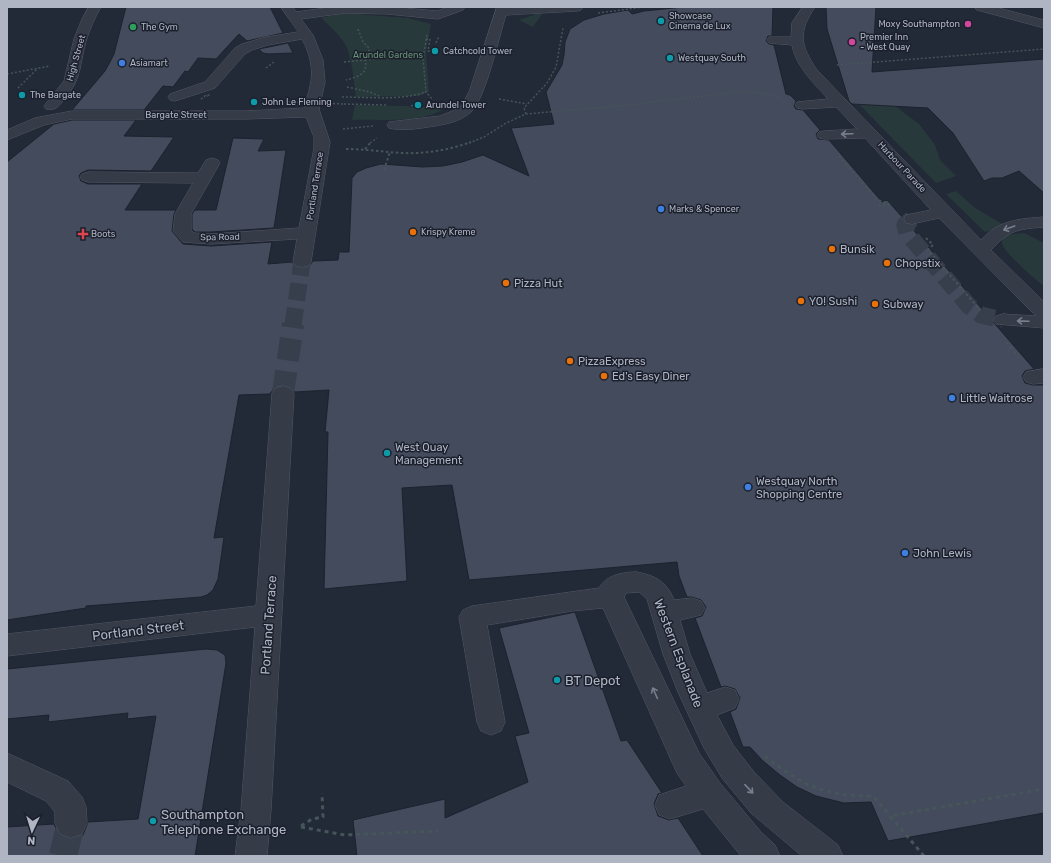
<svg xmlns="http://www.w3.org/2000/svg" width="1051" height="863" font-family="Rubik,sans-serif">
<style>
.green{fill:#28393c}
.building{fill:#434b5c;stroke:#1d222e}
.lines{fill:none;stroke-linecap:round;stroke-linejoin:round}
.minor-tunnel-far2{stroke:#373e4c;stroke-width:17;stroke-dasharray:17 8;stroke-linecap:butt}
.minor-tunnel-far1{stroke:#373e4c;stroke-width:22;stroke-dasharray:22 11;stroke-linecap:butt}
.minor-tunnel{stroke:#373e4c;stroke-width:28;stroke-dasharray:28 14;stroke-linecap:butt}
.minor-casing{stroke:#535865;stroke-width:1}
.path-far3{stroke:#455559;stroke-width:1.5;stroke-dasharray:2 2;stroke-linecap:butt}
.path-far2{stroke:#455559;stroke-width:2;stroke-dasharray:2.5 2.5;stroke-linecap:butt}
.path-far1{stroke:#455559;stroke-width:2.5;stroke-dasharray:3 3;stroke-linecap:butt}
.path{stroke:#455559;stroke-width:3;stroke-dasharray:4 4;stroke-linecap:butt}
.minor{fill:#353b47;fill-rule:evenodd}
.path-bridge{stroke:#455559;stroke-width:1.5;stroke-dasharray:2 2;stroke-linecap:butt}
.oneway{stroke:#797e8c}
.culture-dot{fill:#0f9aa8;stroke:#1b202c;stroke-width:1.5}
.hotel-dot{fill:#d1479c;stroke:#1b202c;stroke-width:1.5}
.leisure-dot{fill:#2e9e5b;stroke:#1b202c;stroke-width:1.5}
.shop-dot{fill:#3f7fe0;stroke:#1b202c;stroke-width:1.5}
.food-dot{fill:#e8710a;stroke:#1b202c;stroke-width:1.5}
.health-dot{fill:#e0444e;stroke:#1b202c;stroke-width:1.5}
.labels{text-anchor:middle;stroke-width:3;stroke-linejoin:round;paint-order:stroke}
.far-poi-label{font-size:9px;fill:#b0b5c4;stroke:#1b202c;text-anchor:start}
.far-park-label{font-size:9px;fill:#699377;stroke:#1b202c}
.far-street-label{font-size:9px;fill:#b0b5c4;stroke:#1b202c}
.poi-label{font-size:11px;fill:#b0b5c4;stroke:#1b202c;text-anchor:start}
.near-street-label{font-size:13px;fill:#b0b5c4;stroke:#1b202c}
.near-poi-label{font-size:13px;fill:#b0b5c4;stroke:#1b202c;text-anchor:start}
</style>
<rect width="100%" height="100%" fill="#222937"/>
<g class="green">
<path d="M343,13L408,18L431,24L426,52L429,92L419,96L356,97C355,86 351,55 346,46C340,35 330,26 321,18Z"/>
<path d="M539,13L542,14L533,27L519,20Z"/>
<path d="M859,104L895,106L919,124L935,145L940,160L956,176L936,183Z"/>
<path d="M355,105L407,106L416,109L427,106L446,107C426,124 378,119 352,120Z"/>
<path d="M956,191L975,208L1006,226L985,232L946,194Z"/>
<path d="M1024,233L1044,243V286C1036,280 1003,252 1002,243C1001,240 1004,237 1006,235Z"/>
</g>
<g class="building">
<path d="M126,7H270L283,33L247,41L239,34L216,59L198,58L188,72L185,71L173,87L163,86L144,110H72L105,71L110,62L114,54Z"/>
<path d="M684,7H773L772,36H768L766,41L769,44L774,45L786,94L790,95L796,101L794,106L796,109L803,110L820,130L816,134L818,139L829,140L882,202L887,200L903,218L905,224L909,225L1034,369L1025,371L1022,376L1025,383L1033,385H1044V813L888,841L871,802L844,803L816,796L797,787L780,775L763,761L750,747H743L730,712L736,709L740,698L735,689L725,686L721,687L695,618L702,616L706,607L701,600L692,597H687L679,576L677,562L469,580L452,485L402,488L407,581L324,589L328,432H325L329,390L295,392L290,387L283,385L275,387L270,394L239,395L214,538L224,537L218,579L213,590L207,595L201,597L86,606V608L7,620V162L54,124L72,120H136L124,136L174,137L151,171L88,170L81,173L79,176L81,181L88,184H142L125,210H176L174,214L172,231L183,244L211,246L272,242L268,264L292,262L296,267H308L313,261L338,260L339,252H349L352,178L357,172L366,168L381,164L423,167L443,166L462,162L483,155L529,176L511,128L554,124L546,92L562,65L564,55L565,42L570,29L584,20L604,14L628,10L632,14L644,11Z"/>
<path d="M826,7H876L872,72L1044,59V193L1019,171L1002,178H992L984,181L953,133L928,108L852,104L849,101L827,29Z"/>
<path d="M288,43L293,53L268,54L263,53L259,49Z"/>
<path d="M233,138L264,139L258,151L286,150L274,228L211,232H195L192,229V214L195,210H216Z"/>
<path d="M575,612L621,741L627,740L662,793L658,794L654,804L658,816L669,820L678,818L703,856H357L353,820L445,799V818L528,782L515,736L529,733L499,628Z"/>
<path d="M206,649L217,650L225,655L226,663L195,856H7V827L54,824L59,835L72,839L83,835L88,822L138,819L156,716L127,719L128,713L48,722L49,715L7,719V669Z"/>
</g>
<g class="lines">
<g class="minor-tunnel-far2">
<path d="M912,219L905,225L907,233L969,306L981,315L1003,320"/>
<path d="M293,325L302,262"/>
</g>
<path class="minor-tunnel-far1" d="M283,393L293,324"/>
<path class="minor-tunnel" d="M63,856L71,823"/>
<g class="minor-casing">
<g id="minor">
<path d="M89,7H101C95,17 91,27 87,38C79,64 83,78 63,101C58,107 55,111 46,109L44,106L64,81L74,39L82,19Z"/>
<path d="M281,7H293L296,12L333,7H393L437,11L448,7H465L463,10L438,19L387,14L345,13L301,19L313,35L323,60L325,82L319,109L330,142L311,262L308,266L302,267L296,266L293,262L297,239L211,244L183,242L173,231L175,214L193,183L88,182L82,180L80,177L82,174L88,172L198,173L206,160L212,158L218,160L220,163L191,214V230L194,233L211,234L299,228L314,148V137L306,117L246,119H72L44,125L7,140V130L35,118L72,111H246L305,108C305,100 309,94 310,86C314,71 310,53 302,39L268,45L252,50L245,54L215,88L175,101L170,100L168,97L170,94L205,82L235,48L242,44L266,37L298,32Z"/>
<path d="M497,7H583L581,10L577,11L506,15C499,36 486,98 471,112C460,122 443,125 428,127C416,129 401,131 389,128L387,125L389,122L440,116L455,110L462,105L469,92Z"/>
<path d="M803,7H815C798,32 800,45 817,70L981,240C999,220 1018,219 1044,217V227C1018,229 1009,230 991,250L1044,302V328L996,324L993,320L996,316L1003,314L1036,316L939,218L912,224L906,223L904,219L906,215L931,210L865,138L824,139L819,138L817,135L819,132L824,131L857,129L836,107L802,109L797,108L795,105L797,102L828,99C814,83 796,67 792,45L769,43L767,40L769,37H791L792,23Z"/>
<path d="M975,7H995L1044,20V28L977,10Z"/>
<path d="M1044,369V383L1033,384L1026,382L1023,377L1026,372Z"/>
<path d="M283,386L290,388L294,393L271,810L267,856H235L241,810L255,627L7,656V634L256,606L272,393L276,388Z"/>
<path d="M636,572C655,575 667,582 674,600L692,598L701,601L705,608L701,615L680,620L690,654L707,693L725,687L735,690L739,699L735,708L717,715L733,745L754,772L783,802L838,845L843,856H802L751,813L722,778L704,748L678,692L663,654L647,599L639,592L626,593L624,597L699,753L720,783L761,832L775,845L780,856H741L703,809L670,819L659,815L655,805L659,795L686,786L677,773L603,608L572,611L487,625L505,722L501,731L491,735L481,731L477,722L459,617L463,610L472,606L599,588C606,575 623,572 636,572Z"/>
<path d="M7,753L68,781L82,797L86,807L87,823L82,834L71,838L60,834L55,823V812L46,801L7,782Z"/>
</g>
</g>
<g class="path-far3">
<path d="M598,13L644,7"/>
<path d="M358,29L363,42L369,48V52L364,58L365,60"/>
<path d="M427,35L423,58L426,92L432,99"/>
<path d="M426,39H430L428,51H435"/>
<path d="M436,43L439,36"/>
<path d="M365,60L394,56L423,58"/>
<path d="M344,62L365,60C369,74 357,77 346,80"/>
<path d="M837,65L1044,49"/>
<path d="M266,68L274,62"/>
<path d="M846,73L853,76"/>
<path d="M7,74L50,66"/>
<path d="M347,87L370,92L379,96"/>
<path d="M18,88L38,68"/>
<path d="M342,97C369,97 400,101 426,92"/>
<path d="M499,99L527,104"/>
<path d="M344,104L387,105"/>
<path d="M526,114L524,108L547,83L556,67L563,28"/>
<path d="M343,129L373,126"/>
<path d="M370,143L377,138"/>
<path d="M469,143L484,137L506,123L526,114L629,105L736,92L761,93L781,98"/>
</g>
<g class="path-far2">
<path d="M346,149C365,149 383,152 402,153C425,154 449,150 471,142"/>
<path d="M365,149L371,142"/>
<path d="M839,156L877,200L884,202L887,205L890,204"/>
<path d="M384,170L390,152"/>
<path d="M878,206L887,205"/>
<path d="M926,238L933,245L928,250L980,310"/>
</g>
<path class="path-far1" d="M1006,342L1019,358"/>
<g class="path">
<path d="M765,756C803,786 824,796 873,796L890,816"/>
<path d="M301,826L312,819L323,817L322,793"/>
<path d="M301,827L345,835L438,831"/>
<path d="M924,856L890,816L1044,789"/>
</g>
<use href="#minor" class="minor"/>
<g class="path-bridge">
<path d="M201,99L206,95H210L204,97"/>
<path d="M289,102L344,104"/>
<path d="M411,106L419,103L422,104L421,106H415"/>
</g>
</g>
<defs><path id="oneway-shaft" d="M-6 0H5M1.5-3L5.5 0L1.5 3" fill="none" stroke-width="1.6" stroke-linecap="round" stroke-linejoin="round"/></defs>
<g class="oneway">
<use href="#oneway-shaft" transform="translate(847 134) rotate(178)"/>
<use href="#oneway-shaft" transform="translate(1009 228) rotate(160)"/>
<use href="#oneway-shaft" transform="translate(1023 321) rotate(-178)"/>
<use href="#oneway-shaft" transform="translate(655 693) rotate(-114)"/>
<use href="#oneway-shaft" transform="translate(749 789) rotate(47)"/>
</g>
<g class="culture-dot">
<circle cx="661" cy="21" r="4"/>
<circle cx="435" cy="51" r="4"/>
<circle cx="670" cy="58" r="4"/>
<circle cx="22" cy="95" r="4"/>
<circle cx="254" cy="102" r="4"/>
<circle cx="418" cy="105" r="4"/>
<circle cx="387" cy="453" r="4"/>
<circle cx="557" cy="680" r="4"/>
<circle cx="153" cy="821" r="4"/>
</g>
<g class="hotel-dot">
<circle cx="968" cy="24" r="4"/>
<circle cx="852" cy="42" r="4"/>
</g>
<circle class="leisure-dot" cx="133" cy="27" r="4"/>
<g class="shop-dot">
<circle cx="122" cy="63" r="4"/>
<circle cx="661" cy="209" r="4"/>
<circle cx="952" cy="398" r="4"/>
<circle cx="748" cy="487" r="4"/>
<circle cx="905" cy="553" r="4"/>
</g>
<g class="food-dot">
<circle cx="413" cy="232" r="4"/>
<circle cx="832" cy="249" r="4"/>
<circle cx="887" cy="263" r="4"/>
<circle cx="506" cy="283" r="4"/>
<circle cx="801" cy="301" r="4"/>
<circle cx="875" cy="304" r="4"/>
<circle cx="570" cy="361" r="4"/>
<circle cx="604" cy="376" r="4"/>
</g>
<path class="health-dot" d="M81 228h4v4h4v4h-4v4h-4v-4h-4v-4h4z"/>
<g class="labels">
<g class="far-poi-label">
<text x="669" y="19">Showcase<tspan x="669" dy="10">Cinema de Lux</tspan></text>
<text x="960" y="27" text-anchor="end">Moxy Southampton</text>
<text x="141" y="30">The Gym</text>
<text x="860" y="40">Premier Inn<tspan x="860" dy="10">- West Quay</tspan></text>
<text x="443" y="54">Catchcold Tower</text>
<text x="678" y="61">Westquay South</text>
<text x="130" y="66">Asiamart</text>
<text x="30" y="98">The Bargate</text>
<text x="262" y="105">John Le Fleming</text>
<text x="426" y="108">Arundel Tower</text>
<text x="669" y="212">Marks &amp; Spencer</text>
<text x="421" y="235">Krispy Kreme</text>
<text x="91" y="237">Boots</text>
</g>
<g class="far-park-label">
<text x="388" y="58">Arundel Gardens</text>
</g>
<g class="far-street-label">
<text transform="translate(76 58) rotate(-74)" y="3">High Street</text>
<text x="176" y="118">Bargate Street</text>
<text transform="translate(902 167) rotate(47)" y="3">Harbour Parade</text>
<text transform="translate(315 186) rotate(-81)" y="3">Portland Terrace</text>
<text transform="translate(220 237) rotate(-1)" y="3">Spa Road</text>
</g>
<g class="poi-label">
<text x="840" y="253">Bunsik</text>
<text x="895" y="267">Chopstix</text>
<text x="514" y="287">Pizza Hut</text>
<text x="809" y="305">YO! Sushi</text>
<text x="883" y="308">Subway</text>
<text x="578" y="365">PizzaExpress</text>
<text x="612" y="380">Ed's Easy Diner</text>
<text x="960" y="402">Little Waitrose</text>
<text x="395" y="451">West Quay<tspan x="395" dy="13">Management</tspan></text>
<text x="756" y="485">Westquay North<tspan x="756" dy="13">Shopping Centre</tspan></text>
<text x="913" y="557">John Lewis</text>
</g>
<g class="near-street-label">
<text transform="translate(268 625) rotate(-86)" y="5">Portland Terrace</text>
<text transform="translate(138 630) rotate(-7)" y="5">Portland Street</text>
<text transform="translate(679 653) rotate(69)" y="5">Western Esplanade</text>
</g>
<g class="near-poi-label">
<text x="565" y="685">BT Depot</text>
<text x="161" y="819">Southampton<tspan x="161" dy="15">Telephone Exchange</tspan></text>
</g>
</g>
<rect width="1051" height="863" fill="none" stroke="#b0b5c4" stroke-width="16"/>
<g transform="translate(32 831) rotate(184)" stroke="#1b202c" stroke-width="3" paint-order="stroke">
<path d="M0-3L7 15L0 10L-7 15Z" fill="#b0b5c4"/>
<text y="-6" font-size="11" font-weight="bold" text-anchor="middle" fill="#b0b5c4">N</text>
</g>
</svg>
